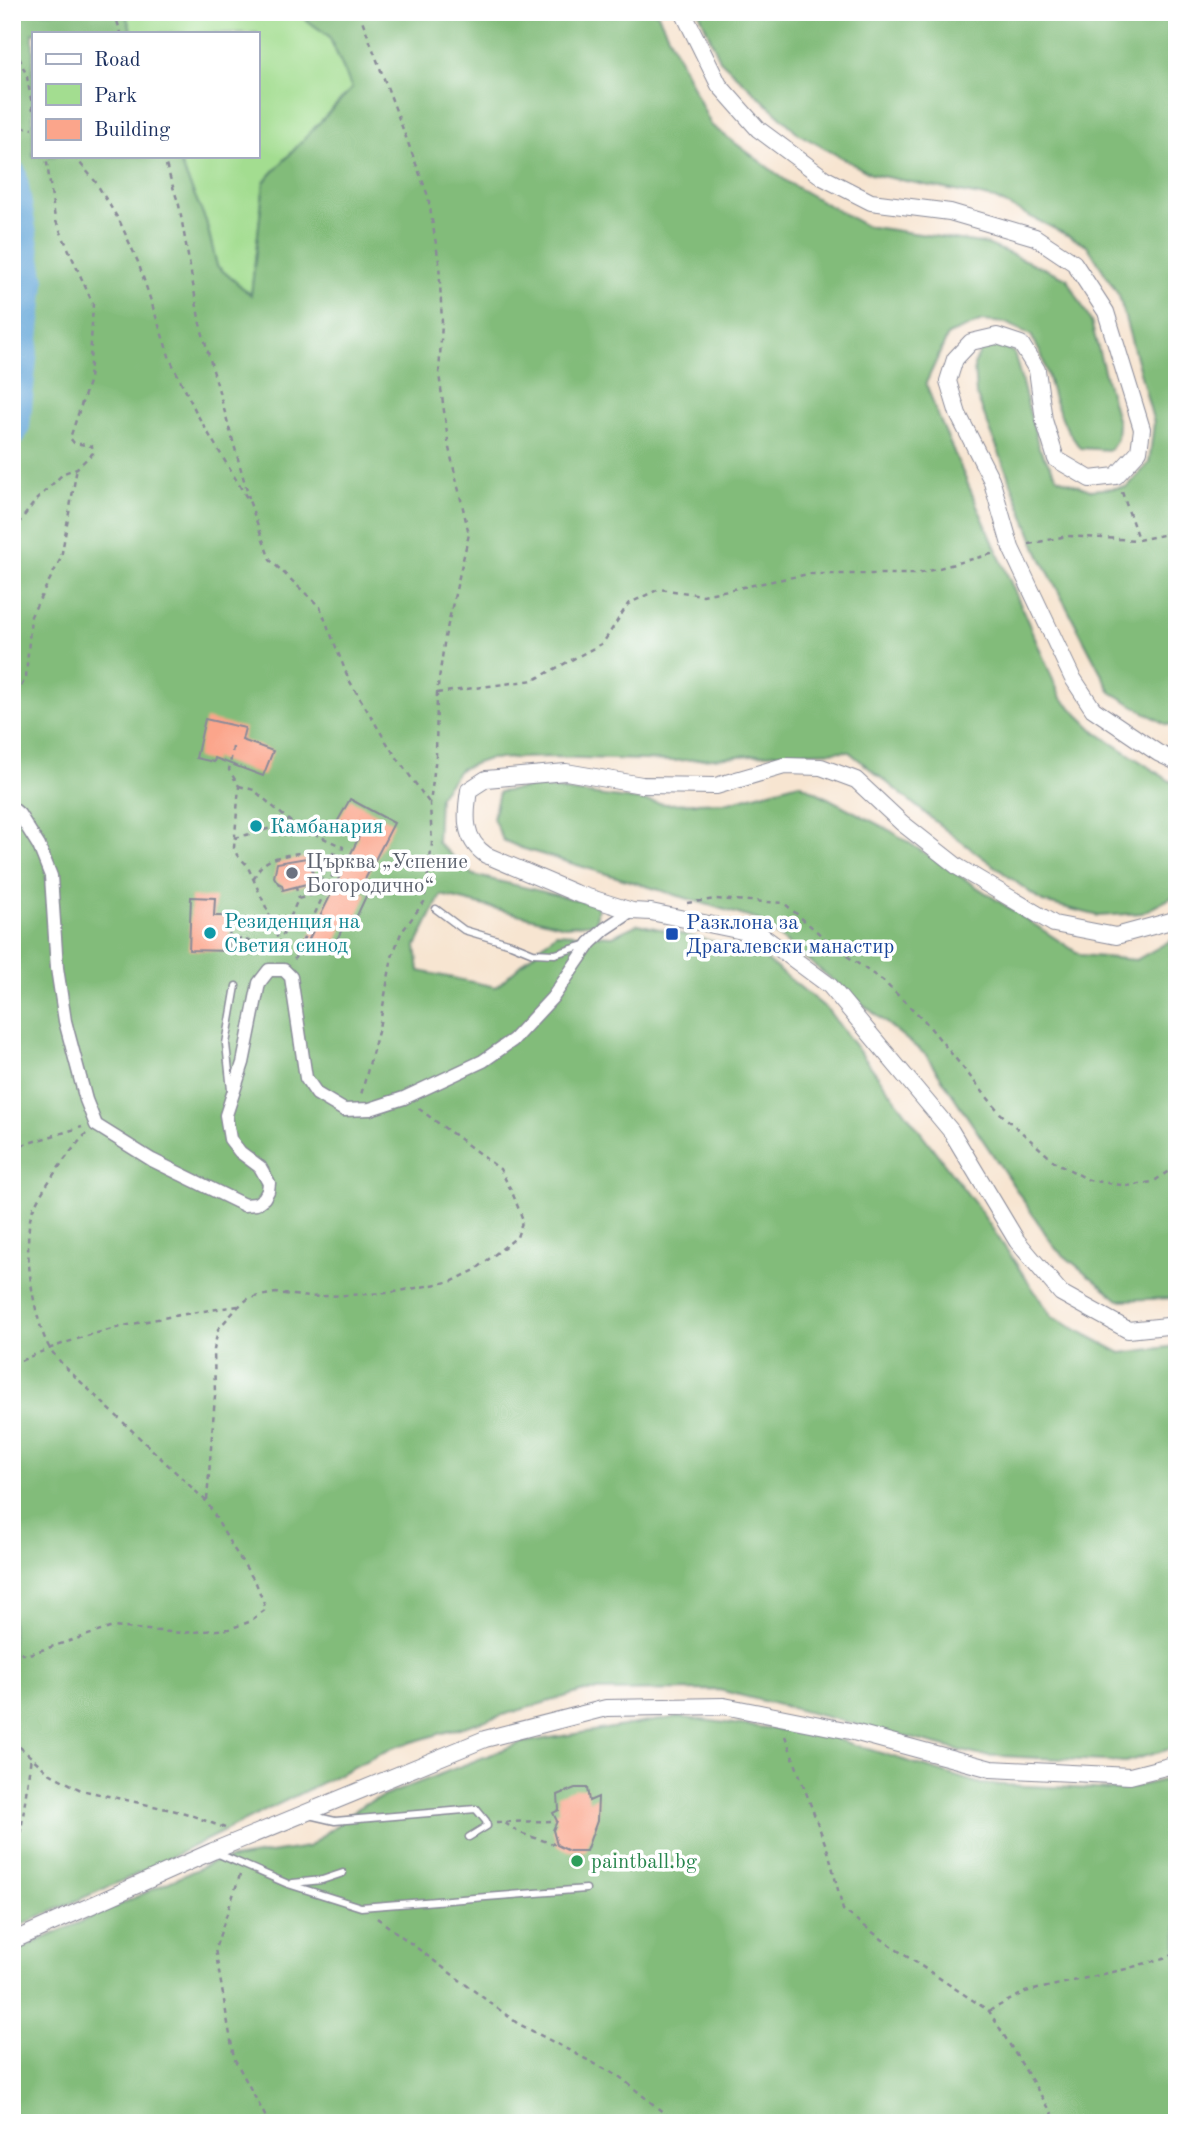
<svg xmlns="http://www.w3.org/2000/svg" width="1189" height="2135" font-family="'Old Standard TT',serif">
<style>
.green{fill:#a3dd90;stroke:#5f8677;stroke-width:2}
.forest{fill:#82bc7a;stroke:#4e766c;stroke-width:2}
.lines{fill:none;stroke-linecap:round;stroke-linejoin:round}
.river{stroke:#64a6d8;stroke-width:30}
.building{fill:#fba58b}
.service-casing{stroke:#898a98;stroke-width:9}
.minor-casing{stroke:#898a98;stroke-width:15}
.tertiary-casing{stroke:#898a98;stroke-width:18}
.path{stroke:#898a98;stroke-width:2.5;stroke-dasharray:5 5;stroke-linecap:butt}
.service{stroke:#fff;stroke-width:6}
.minor{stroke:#fff;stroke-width:12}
.tertiary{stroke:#fff;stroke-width:16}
.culture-dot{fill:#0f9aa8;stroke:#fff;stroke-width:2.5}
.worship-dot{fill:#6b7280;stroke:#fff;stroke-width:2.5}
.transit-dot{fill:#1a4fb4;stroke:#fff;stroke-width:2.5}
.leisure-dot{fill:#2e9e5b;stroke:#fff;stroke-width:2.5}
.labels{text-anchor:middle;stroke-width:7;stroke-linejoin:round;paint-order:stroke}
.culture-label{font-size:21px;fill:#0d838f;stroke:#fff;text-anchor:start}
.worship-label{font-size:21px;fill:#5b616d;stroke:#fff;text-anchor:start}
.transit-label{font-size:21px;fill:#164399;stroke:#fff;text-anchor:start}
.leisure-label{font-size:21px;fill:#27864d;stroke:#fff;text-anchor:start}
</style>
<rect width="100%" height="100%" fill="#fff"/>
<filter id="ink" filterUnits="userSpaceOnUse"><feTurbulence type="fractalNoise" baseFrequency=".0143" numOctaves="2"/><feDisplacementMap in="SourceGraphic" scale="14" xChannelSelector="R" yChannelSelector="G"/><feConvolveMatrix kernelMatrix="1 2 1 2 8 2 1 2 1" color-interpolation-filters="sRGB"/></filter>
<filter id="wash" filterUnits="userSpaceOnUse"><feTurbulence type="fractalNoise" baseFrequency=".00686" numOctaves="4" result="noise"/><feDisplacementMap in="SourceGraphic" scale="28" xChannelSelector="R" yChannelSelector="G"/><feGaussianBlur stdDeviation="1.57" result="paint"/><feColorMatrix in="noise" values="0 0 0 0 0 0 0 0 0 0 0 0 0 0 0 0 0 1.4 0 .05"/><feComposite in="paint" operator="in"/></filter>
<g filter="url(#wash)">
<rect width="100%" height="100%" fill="#f7e5d1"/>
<path class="green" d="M125,12H295L329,36L352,88L264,182L251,295L217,266L206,221L177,156H257V33H132Z"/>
<g class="forest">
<path d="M12,12H125L132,33H33V156H177L206,221L217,266L251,295L264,182L352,88L329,36L295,12H657L711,125L789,183L866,226L987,244L1067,278L1091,322L1118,423L1117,439L1110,450L1080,448L1067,429L1054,399L1042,356L1031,335L1006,323L982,321L948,335L926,383L936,411L1061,698L1097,733L1170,781L1177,783V895L1142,913L1099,916L1043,902L947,831L848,751L777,753L674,761L552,757L488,759L460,769L439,796L437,842L473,875L598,905L596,923L565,926L441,895L416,946L419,971L496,987L556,933L613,936L638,924L755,951L827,1009L979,1209L1052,1317L1121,1353L1177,1346V1747L1125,1762L978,1755L719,1690L584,1691L392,1748L133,1876L12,1929Z"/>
<path d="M699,12H1177V726L1165,724L1111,692L1039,554L976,394L974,365L981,350L997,345L1014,352L1039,448L1058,478L1090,490L1127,487L1149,463L1154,423L1119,296L1087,245L995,199L871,174L799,134L720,60Z"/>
<path d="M799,783L891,831L1081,955L1136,960L1177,937V1298L1119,1300L1056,1249L926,1055L758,920L521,848L503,840L493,818L499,792L535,787L666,804L729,802Z"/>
<path d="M678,1717L823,1735L981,1784L1120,1790L1177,1777V2123H12V1953L213,1862L308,1847L364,1804L520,1743Z"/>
</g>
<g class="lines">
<path class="river" d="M12,175L30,282L15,426L12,432"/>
</g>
<g id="blocks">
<g class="building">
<path d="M205,719L245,728L242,740L273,751L263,776L215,758L214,762L196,758Z"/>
<path d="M350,799L394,823L359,891L367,894L355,920L348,917L331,952L308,941L359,837L336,824Z"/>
<path d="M306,858L308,863L311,862L314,882L283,890L282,885L278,883L274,877L277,863Z"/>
<path d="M191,897L215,898L214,916H230L229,951L189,950Z"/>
<path d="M575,1788H587L589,1801L598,1797L597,1821L586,1851H569L557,1845L553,1830L557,1821L553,1813L559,1810L558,1795Z"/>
</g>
</g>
</g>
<g filter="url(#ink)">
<use href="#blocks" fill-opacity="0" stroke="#898a98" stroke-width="2"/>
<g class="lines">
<g class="service-casing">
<g id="service">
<path d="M436,909L464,930L511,944L533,953L555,954L588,944"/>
<path d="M231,1090L226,1044L236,986"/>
<path d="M309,1815L335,1821L476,1809L486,1821L487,1826L469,1837"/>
<path d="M214,1852L288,1884L361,1907L586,1889"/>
<path d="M293,1883L322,1880L343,1873"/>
</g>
</g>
<g class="minor-casing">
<path id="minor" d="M12,808L19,814L39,846L51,876L57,968L65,1021L86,1100L96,1125L152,1160L244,1205L256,1204L264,1198L268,1191L269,1183L260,1167L240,1152L230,1139L226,1115L243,1063L259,983L269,970H284L291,977L306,1078L317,1094L344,1110L370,1109L404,1098L483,1061L513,1040L553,997L590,943L605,929L632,911"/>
</g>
<g class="tertiary-casing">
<g id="tertiary">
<path d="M683,12L719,85L758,129L824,178L871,202L950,212L1035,237L1074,263L1106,312L1142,429L1139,451L1116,476L1090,479L1056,459L1044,420L1037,370L1021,344L997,336L971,342L955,359L948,381L958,414L991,479L1011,548L1072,677L1093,709L1158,753L1177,762"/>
<path d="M1177,917L1171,921L1116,936L1054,924L958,867L902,823L856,780L821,767L784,766L716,786L642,785L566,772L486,779L469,790C465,816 463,839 486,855L575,893L632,911L651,912L761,935L830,986L951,1131L1017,1241L1061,1293L1128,1330L1177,1325"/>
<path d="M12,1941L213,1851L485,1739L606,1708L724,1706L850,1731L991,1769L1130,1776L1177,1764"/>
</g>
</g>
<g class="path">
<path d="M114,12L121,33"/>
<path d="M359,12L428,196L439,262L442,323L439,374L449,448L469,534L445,637L437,693L436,756L430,804L432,844L424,902L401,933L392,957L379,1028L361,1095"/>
<path d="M12,39L27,77L33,110"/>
<path d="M12,125L33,129"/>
<path d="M74,156L95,181L120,222L138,262L170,359L198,416L250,503L270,560L320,607L349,680L390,748L430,804"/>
<path d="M163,156L179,205L200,324L249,498"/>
<path d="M1122,492L1138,539"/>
<path d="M12,532L36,500L64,473L77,468L93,453L92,446L74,443L70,438L89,382L93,304L55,219L46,156"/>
<path d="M1029,544L1067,536L1138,540L1177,532"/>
<path d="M437,693L534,680L603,643L628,604L659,589L703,595L808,574H917L995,553"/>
<path d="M12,704L26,677L31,616L61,558L77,468"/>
<path d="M233,747L229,770L239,786L234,848L237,855L247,865L274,925L279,944"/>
<path d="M239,786L254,790L293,824L343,847L341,856L294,960"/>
<path d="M235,838L286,824H292"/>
<path d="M254,879C261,855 287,856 309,851L317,856L321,881"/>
<path d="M296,886L298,899"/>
<path d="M687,903L715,899L784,903L837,949L883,981L924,1020L1000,1113L1055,1162L1089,1180L1127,1186L1153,1182L1177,1165"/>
<path d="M236,938L278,948"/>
<path d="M275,954L298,899L315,894L333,853L340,856"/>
<path d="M12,1148L82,1127"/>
<path d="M12,1365C83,1330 160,1317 238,1306"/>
<path d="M207,1500L215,1396L214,1350L218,1329L239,1306L249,1298L276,1293L310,1297L389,1293L453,1281L475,1270L517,1237L523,1220L512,1192L500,1169L418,1108"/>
<path d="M12,1647L26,1655L113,1627L182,1633L229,1629L249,1622L266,1609L256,1583L230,1543L207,1502L62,1364C58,1358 52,1353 49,1347C33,1319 21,1239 33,1209C42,1189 70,1150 86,1134"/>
<path d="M785,1736L829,1854L843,1910L891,1946L989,2011L1058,2123"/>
<path d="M12,1740L49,1773L81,1790L185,1813L225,1828"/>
<path d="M496,1822L557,1821"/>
<path d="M505,1823L520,1833L557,1845"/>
<path d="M12,1863L20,1839L31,1756"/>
<path d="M240,1875L215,1949L234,2058L269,2123"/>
<path d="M377,1918L517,2023L620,2077L676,2123"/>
<path d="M989,2011L1025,1992L1126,1969L1177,1954"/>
</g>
<use href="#service" class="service"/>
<use href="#minor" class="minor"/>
<use href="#tertiary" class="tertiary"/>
</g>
</g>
<g class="culture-dot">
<circle cx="256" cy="826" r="7"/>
<circle cx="210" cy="933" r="7"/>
</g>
<circle class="worship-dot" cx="292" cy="873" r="7"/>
<rect class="transit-dot" x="665" y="927" width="14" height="14" rx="3.5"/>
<circle class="leisure-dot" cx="577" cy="1861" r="7"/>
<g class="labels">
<g class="culture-label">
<text x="270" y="833">Камбанария</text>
<text x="224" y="928">Резиденция на<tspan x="224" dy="24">Светия синод</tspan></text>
</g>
<g class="worship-label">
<text x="306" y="868">Църква „Успение<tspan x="306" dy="24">Богородично“</tspan></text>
</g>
<g class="transit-label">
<text x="686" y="929">Разклона за<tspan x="686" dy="24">Драгалевски манастир</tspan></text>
</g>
<g class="leisure-label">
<text x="591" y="1868">paintball.bg</text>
</g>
</g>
<rect width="1189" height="2135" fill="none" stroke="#fff" stroke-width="42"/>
<rect x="32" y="32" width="228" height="126" fill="#ffffff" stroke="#a4acbf" stroke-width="2"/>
<rect x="46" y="54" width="35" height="10" fill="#ffffff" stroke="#a4acbf" stroke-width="2"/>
<text x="94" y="66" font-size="21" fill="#1b2f5e">Road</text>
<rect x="46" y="84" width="35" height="21" fill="#a3dd90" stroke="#a4acbf" stroke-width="2"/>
<text x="94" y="102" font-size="21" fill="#1b2f5e">Park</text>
<rect x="46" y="119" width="35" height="21" fill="#fba58b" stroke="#a4acbf" stroke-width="2"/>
<text x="94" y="136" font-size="21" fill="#1b2f5e">Building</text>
</svg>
